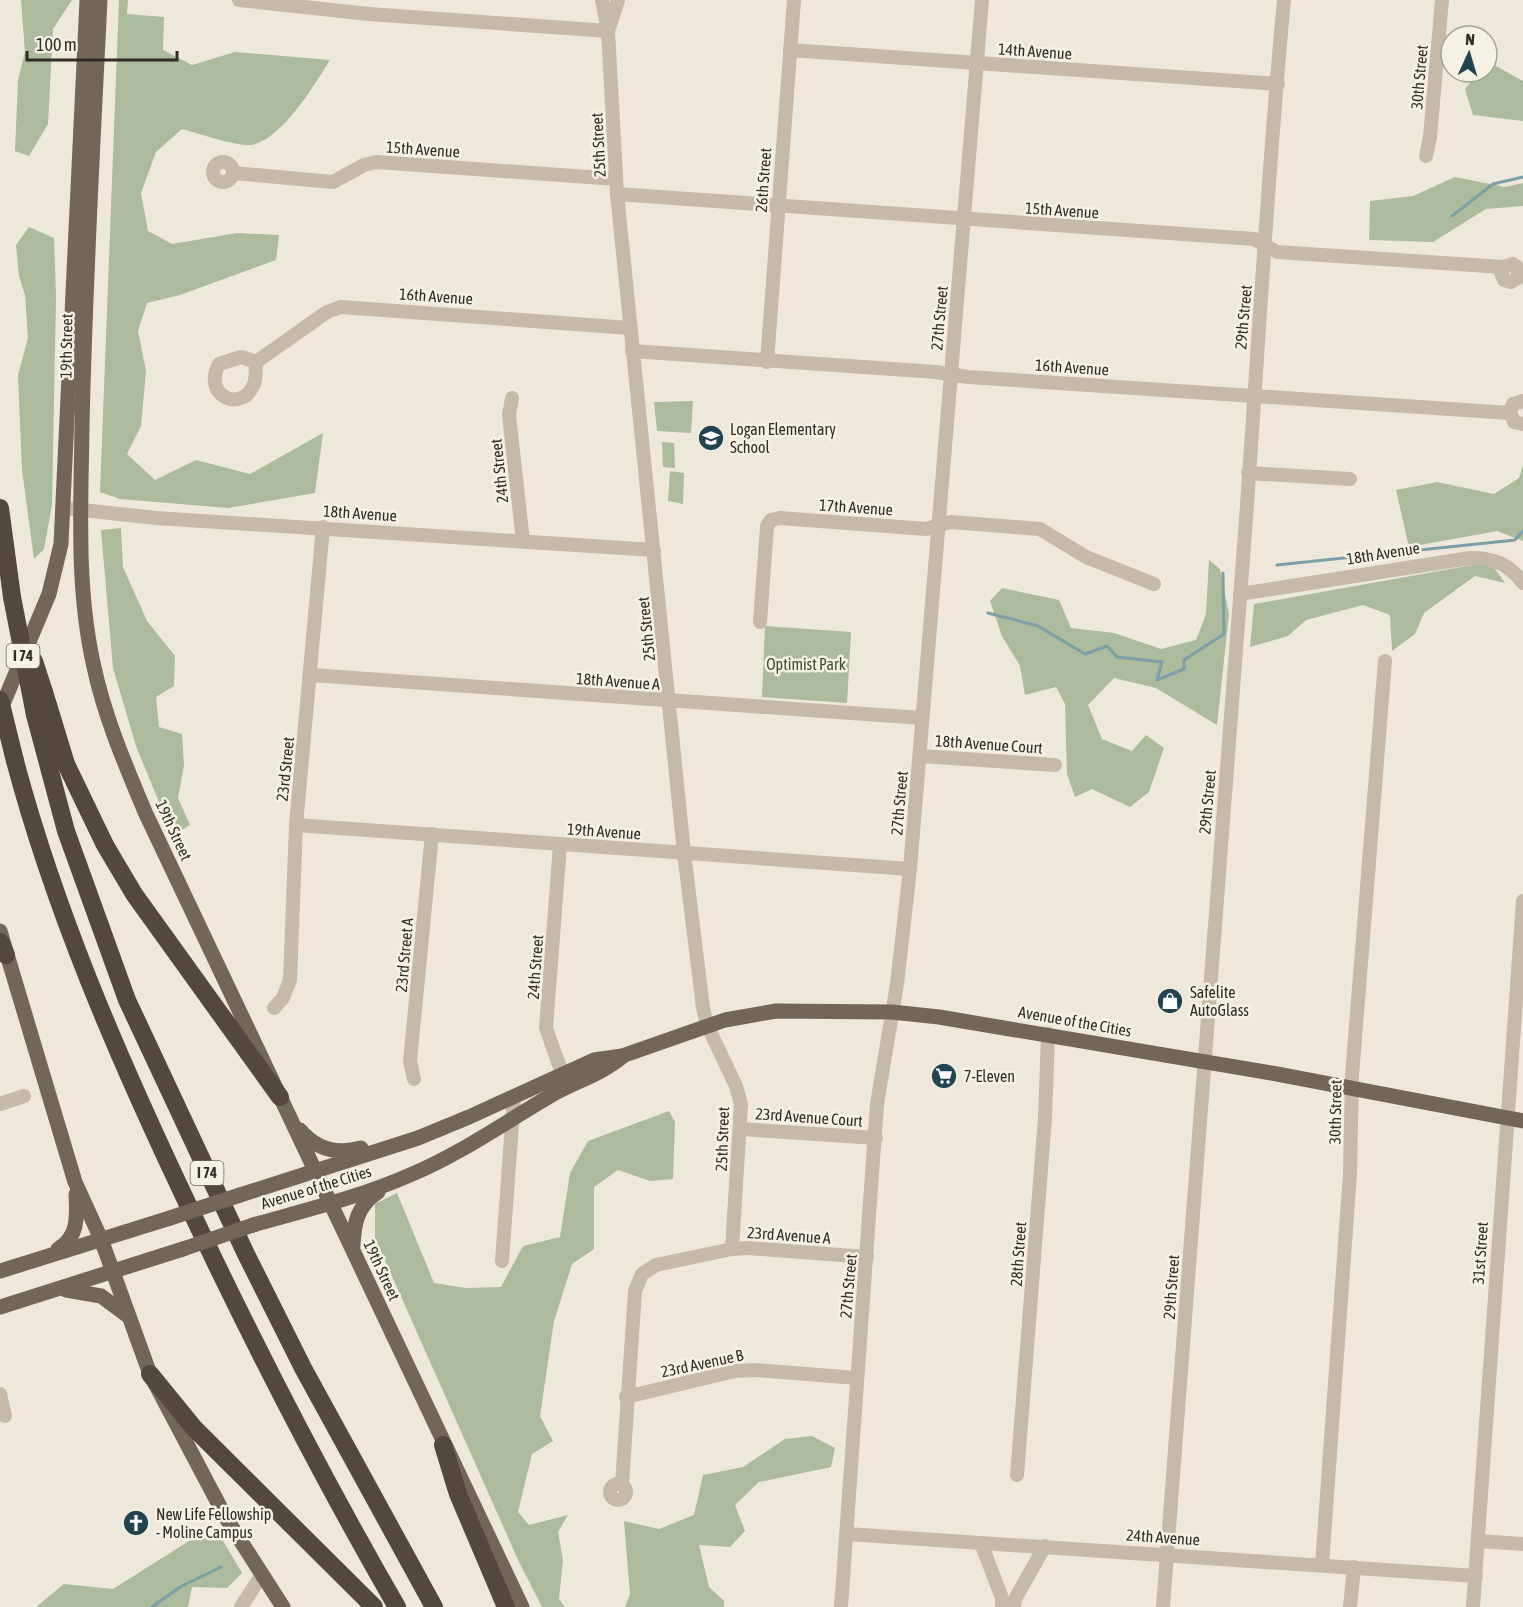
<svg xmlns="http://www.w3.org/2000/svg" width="1523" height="1607" font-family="'Asap Condensed',sans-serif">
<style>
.green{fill:#abbb9c}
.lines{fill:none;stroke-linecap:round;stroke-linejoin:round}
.stream{stroke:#7c9fa8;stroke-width:3}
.minor{stroke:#c5baa7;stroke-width:14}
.major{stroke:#726659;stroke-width:15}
.highway{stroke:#52483f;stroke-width:18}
.major-bridge{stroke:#726659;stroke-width:15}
.highway-bridge{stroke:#52483f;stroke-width:18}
.labels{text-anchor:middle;stroke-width:5;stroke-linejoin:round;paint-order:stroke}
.shield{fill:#f6f1e5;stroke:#6d6760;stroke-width:1.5}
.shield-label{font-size:15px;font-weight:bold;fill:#322c27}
.street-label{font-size:16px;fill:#322c27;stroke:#f6f1e5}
.poi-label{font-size:16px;fill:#322c27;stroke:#f6f1e5;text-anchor:start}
.park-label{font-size:16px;fill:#3c4d2d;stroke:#f6f1e5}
</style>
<rect width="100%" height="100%" fill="#eee8da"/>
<g class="green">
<path d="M21,0H72L53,29L48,124L29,156L15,151L18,80L25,52Z"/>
<path d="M119,0H128L127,14L164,17L163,50L192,65L235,52L330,60C315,84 280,143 249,145C236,146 197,133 182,129L156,152L141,193L148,231L172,244L237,233L279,235L276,260L180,295L147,303L138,331L146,371L141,426L127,454L155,480L196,460L250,474L323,433L315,493L228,508L120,499L100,492Z"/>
<path d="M1487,61L1523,81V121L1473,115L1465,89L1479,72H1487Z"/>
<path d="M1455,177L1505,187L1523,183V206L1486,209L1433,242L1369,240L1370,201L1413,196Z"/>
<path d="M29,227L54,238L56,296L52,505L44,549L34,559L22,470L18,375L28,338L25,295L19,276L16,245Z"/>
<path d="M693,401L691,433L657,431L654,402Z"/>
<path d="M662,442L674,443L675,468L663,467Z"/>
<path d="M1523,465V541L1497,531L1409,547L1396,490L1437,482L1494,494L1519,478Z"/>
<path d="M670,471L684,473L683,504L668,501Z"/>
<path d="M121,528L123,567L147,621L175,656L174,686L156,697L159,727L182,734L184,765L178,798L190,825L173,836L136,746L113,668L101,530Z"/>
<path d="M1209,560L1220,569L1229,614L1217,725L1156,688L1114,678L1088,705L1102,739L1132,751L1146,735L1164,748L1149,792L1130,807L1092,789L1075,797L1067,774L1065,704L1056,687L1025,695L1020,666L1002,636L990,601L1002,588L1059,600L1071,628L1114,633L1161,649L1196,640L1206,614Z"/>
<path d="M1478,564L1493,566L1505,583L1475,576L1424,613L1415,634L1392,651L1390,615L1363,605L1306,620L1288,636L1250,647L1254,604Z"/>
<path d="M765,626L851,632L847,703L762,697Z"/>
<path d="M669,1111L675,1122L673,1179L650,1181L618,1170L594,1187V1249L572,1264L554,1321L540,1416L553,1441L532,1454L518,1512L529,1525L568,1515L558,1532L563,1560L559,1599L565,1607H542L519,1562L375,1238V1204L397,1193L434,1283L466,1288L501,1287L523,1246L560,1237L570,1173L588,1141Z"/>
<path d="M812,1436L835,1448L831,1467L759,1482L735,1505L745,1531L730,1547L699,1545L709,1587L724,1601V1607H625L630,1594L624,1521L659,1529L694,1515L703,1475L743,1467L785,1439Z"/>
<path d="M200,1534H219L242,1573L227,1588L192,1587L188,1607H36L64,1584L113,1589Z"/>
</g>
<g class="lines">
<g class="stream">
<path d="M1452,216L1493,184L1523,177"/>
<path d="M1277,565L1515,540L1523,531"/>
<path d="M988,613L1038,626L1085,654L1107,646L1117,657L1162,662L1157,680L1184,669V660L1224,634L1223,573"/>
<path d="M152,1607L180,1587L221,1567"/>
</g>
<g class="minor">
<path d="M239,0L369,14L608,31L602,0"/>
<path d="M618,0L608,31L617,194L684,853L703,1008L707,1025L736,1086L741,1104L732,1249"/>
<path d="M790,50L1278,84"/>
<path d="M1426,156L1430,137L1442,0"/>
<circle cx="223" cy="172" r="10"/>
<path d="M233,173L333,182L364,165L376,162L616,179"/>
<path d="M617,194L1254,239L1277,252L1503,267L1513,264L1518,268V278L1511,282L1504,280L1501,273L1503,267"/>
<path d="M632,351L936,372L968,377L1510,413"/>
<path d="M241,357L256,362C255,370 257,379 253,386C241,413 202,396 219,364Z"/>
<path d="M256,362L327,312L341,307L630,328"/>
<path d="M767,362L794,0"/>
<path d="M512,398L509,415L523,541"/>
<path d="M1523,401L1513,404L1510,412L1514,422L1523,424"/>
<path d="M1248,473L1350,479"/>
<path d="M64,508L156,518L654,550"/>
<path d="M1240,594L1470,558C1494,558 1508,563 1523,583"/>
<path d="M760,622L767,526L771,520L780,518L926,529L951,522L1040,529L1086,557L1154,584"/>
<path d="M311,675L922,718"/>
<path d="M920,756L1055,765"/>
<path d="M296,825L910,869"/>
<path d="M560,845L546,1028L559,1065L571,1082"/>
<path d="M274,1008L283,998L290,980L296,825L323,527"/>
<path d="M414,1079L410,1061L432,834"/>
<path d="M0,1104L24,1096"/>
<path d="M741,1129L876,1138"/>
<path d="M502,1261L514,1097"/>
<path d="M0,1394L5,1416"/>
<path d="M626,1397L735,1371L755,1370L857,1378"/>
<path d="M1017,1475L1045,1118L1048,1034"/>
<circle cx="618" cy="1492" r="8"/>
<path d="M622,1484L635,1291L642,1274L656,1265L732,1249L748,1248L867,1257"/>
<path d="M847,1534L1476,1576"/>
<path d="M1478,1541L1523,1544"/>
<path d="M981,1543L1002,1598V1607"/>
<path d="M1322,1565L1350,1173L1352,1076L1385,661"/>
<path d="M241,1607L261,1576"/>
<path d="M841,1607L877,1104L897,984L910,869L982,0"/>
<path d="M1014,1607L1015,1599L1045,1546"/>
<path d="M1163,1607C1187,1270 1214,934 1240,598C1256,399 1265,199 1284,0"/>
<path d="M1350,1607L1354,1567"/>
<path d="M1473,1607L1523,901"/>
</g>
<g class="major">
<path d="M100,0C93,142 85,284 82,427C81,506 76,589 94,667C105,718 125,764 145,812L522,1607"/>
<path d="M0,711L49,594L61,544L87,0"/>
<path d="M0,931L75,1182L101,1239L150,1374L226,1518L283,1607"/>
<path d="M300,1130C316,1149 336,1155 361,1148"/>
<path d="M240,1195L418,1138L469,1117L594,1060L622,1056L725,1020L776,1011L892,1012L939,1017L1277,1074L1523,1121"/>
<path d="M253,1225C306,1210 360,1197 410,1175C460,1154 504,1123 550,1096C574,1082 600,1075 622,1057"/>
<path d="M353,1246C354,1223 357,1206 378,1192"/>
<path d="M58,1249C79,1237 77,1215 76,1194"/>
<path d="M0,1271L170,1218"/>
<path d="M66,1290L101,1296L128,1316"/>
<path d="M0,1307L183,1249"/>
</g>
<g class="highway">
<path d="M0,508L12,597"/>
<path d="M44,692L66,764L105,845L134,894L280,1097"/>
<path d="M35,715L66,831L127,1000L245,1252L303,1368L434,1607"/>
<path d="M15,761C55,911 116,1052 182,1192C248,1333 319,1472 397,1607"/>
<path d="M0,942L6,955"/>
<path d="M150,1374L194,1428L374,1607"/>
<path d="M443,1445L458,1494L506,1607"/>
</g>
<g class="major-bridge">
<path d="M170,1218L240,1195"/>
<path d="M183,1249L253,1225"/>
</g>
<g class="highway-bridge">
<path d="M12,597L35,715"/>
<path d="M34,661L44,692"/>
<path d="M0,700L15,761"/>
</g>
</g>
<defs>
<g id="school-disc" transform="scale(1.35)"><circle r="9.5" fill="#21444f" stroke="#f6f1e5"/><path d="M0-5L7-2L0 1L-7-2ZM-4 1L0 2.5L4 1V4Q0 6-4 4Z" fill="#fff"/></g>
<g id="shop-disc" transform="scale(1.35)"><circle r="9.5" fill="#21444f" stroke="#f6f1e5"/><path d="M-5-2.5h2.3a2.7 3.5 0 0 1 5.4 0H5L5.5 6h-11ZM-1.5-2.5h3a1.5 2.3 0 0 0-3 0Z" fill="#fff"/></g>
<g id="supermarket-disc" transform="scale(1.35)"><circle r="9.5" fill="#21444f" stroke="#f6f1e5"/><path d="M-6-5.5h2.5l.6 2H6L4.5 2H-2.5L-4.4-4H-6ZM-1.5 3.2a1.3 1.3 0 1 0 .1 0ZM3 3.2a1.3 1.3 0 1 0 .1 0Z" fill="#fff"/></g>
<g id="church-disc" transform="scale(1.35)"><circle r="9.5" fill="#21444f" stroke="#f6f1e5"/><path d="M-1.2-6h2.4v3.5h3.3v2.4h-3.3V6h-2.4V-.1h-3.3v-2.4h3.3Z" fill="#fff"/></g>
</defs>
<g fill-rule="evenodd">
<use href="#school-disc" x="711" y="438"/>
<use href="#shop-disc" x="1170" y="1001"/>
<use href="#supermarket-disc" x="944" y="1076"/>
<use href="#church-disc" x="136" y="1523"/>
</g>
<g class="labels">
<g class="shield">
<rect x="6.5" y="644" width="33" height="24" rx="4.5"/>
<rect x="190.5" y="1161" width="33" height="24" rx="4.5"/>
</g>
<g class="shield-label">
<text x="23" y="661">I 74</text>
<text x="207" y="1178">I 74</text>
</g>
<g class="street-label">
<text transform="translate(1035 51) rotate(4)" y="6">14th Avenue</text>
<text transform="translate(1419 77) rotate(-85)" y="6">30th Street</text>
<text transform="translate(598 145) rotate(-93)" y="6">25th Street</text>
<text transform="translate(423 149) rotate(4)" y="6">15th Avenue</text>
<text transform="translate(763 180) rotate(-86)" y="6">26th Street</text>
<text transform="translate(1062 210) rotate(4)" y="6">15th Avenue</text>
<text transform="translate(436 296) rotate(4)" y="6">16th Avenue</text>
<text transform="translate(1243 317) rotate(-85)" y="6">29th Street</text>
<text transform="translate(939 318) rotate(-85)" y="6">27th Street</text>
<text transform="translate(66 346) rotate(-89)" y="6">19th Street</text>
<text transform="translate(1072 367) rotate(4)" y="6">16th Avenue</text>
<text transform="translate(499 471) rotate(-96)" y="6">24th Street</text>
<text transform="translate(856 507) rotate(4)" y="6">17th Avenue</text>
<text transform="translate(360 513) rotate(4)" y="6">18th Avenue</text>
<text transform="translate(1383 553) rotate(-9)" y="6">18th Avenue</text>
<text transform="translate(646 629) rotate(-96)" y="6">25th Street</text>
<text transform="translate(618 681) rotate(4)" y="6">18th Avenue A</text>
<text transform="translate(989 744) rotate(4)" y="6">18th Avenue Court</text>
<text transform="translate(285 769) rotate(-84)" y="6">23rd Street</text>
<text transform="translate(1207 802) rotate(-85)" y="6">29th Street</text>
<text transform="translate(899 803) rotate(-85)" y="6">27th Street</text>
<text transform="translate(174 830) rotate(65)" y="6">19th Street</text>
<text transform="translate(604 831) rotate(4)" y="6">19th Avenue</text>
<text transform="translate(404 955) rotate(-85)" y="6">23rd Street A</text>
<text transform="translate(535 967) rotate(-86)" y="6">24th Street</text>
<text transform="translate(1075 1021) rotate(10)" y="6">Avenue of the Cities</text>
<text transform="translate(1335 1112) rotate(-89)" y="6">30th Street</text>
<text transform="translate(809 1117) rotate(4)" y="6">23rd Avenue Court</text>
<text transform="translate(722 1139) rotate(-88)" y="6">25th Street</text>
<text transform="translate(316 1187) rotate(-17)" y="6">Avenue of the Cities</text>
<text transform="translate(789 1235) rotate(4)" y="6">23rd Avenue A</text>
<text transform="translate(1480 1253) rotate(-86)" y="6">31st Street</text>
<text transform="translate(1018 1254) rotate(-86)" y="6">28th Street</text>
<text transform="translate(382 1270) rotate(65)" y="6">19th Street</text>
<text transform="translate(848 1286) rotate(-85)" y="6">27th Street</text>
<text transform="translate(1171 1287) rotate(-86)" y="6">29th Street</text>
<text transform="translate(702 1363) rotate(-12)" y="6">23rd Avenue B</text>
<text transform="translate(1163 1537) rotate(4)" y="6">24th Avenue</text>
</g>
<g class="poi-label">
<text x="730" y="435">Logan Elementary<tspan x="730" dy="18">School</tspan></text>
<text x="1190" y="998">Safelite<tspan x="1190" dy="18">AutoGlass</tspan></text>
<text x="964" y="1082">7-Eleven</text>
<text x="156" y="1520">New Life Fellowship<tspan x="156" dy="18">- Moline Campus</tspan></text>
</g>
<g class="park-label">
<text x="806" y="670">Optimist Park</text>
</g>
</g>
<g transform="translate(1469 54) rotate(4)"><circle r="28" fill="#f6f1e5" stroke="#a8a299" stroke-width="1.5"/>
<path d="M0-4.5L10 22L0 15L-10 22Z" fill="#21444f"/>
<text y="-9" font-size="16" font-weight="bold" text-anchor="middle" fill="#322c27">N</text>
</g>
<path d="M27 51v9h150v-9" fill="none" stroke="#322c27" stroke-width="3"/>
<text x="36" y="51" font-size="18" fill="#322c27" stroke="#f6f1e5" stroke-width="4.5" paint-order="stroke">100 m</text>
</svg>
